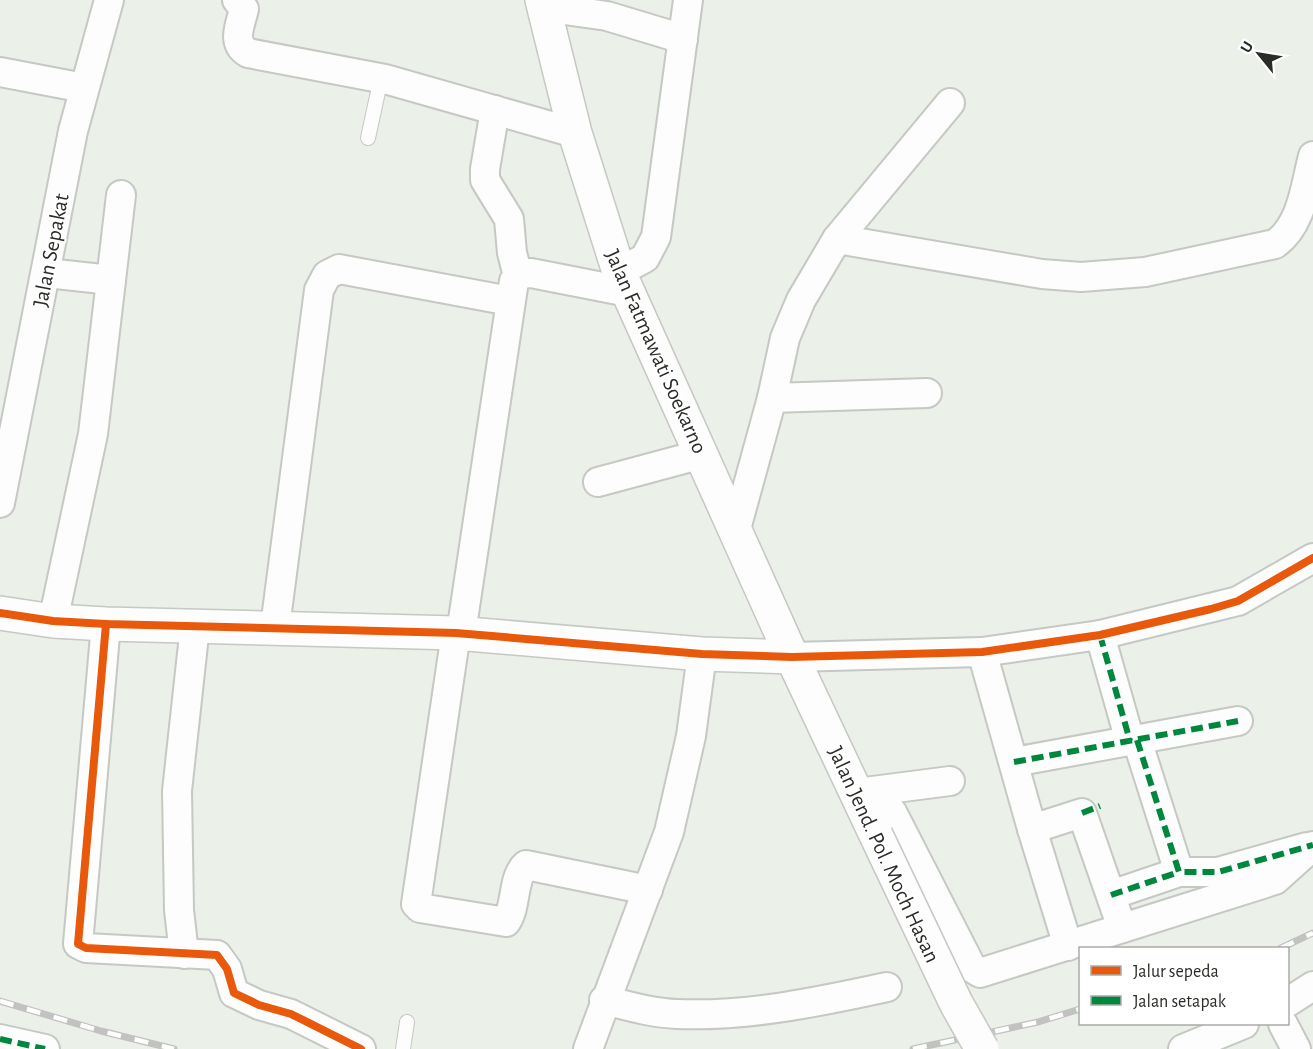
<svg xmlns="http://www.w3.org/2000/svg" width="1313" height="1049" font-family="'Alegreya Sans',sans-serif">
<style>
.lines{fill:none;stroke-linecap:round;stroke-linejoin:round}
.service-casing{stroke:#c5c8c3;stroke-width:16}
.minor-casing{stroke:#c5c8c3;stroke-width:32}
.tertiary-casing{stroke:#c5c8c3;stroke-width:36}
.secondary-casing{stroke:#c5c8c3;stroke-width:36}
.service{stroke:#fcfdfc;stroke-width:14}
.minor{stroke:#fcfdfc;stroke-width:28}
.tertiary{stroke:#fcfdfc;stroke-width:33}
.secondary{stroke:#fcfdfc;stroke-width:33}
.rail-casing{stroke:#c2c3c1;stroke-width:7}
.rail{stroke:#fff;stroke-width:4.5;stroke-dasharray:14;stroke-linecap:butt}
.secondary-bridge-casing{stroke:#c5c8c3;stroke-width:36;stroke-linecap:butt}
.secondary-bridge{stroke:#fcfdfc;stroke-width:33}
.quiet{stroke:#00873e;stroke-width:6;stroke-dasharray:12 6;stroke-linecap:butt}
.cycleway-casing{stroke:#fff;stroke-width:11}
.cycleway{stroke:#e8590c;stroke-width:8}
.labels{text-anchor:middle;stroke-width:4.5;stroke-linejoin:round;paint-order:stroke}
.street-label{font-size:22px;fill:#2a2c27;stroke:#fff}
</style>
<rect width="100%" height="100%" fill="#ebf0e8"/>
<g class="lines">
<g class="service-casing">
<g id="service">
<path d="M368,138L381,78"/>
<path d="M403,1049L407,1022"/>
</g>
</g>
<g class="minor-casing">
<g id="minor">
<path d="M237,0L244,9C240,26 231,43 248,53L385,79L575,133"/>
<path d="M543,7L607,16L683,39"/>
<path d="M0,72L84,88"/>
<path d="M495,110L485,169V180L509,219L512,253L518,276"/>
<path d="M837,239L1042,274L1081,277L1145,272L1275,244C1302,225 1305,187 1313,156"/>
<path d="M619,272L645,258L656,237L688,0"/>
<path d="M47,273L111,280"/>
<path d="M772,398L927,393"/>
<path d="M598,482L702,454"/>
<path d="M0,503L73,131L109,0"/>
<path d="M736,529L772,398L785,338L801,300L837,239L950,103"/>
<path d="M53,621L93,434L121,195"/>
<path d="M106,624L78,944L86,948L217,955L227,969L234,993L259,1005L291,1014L361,1049"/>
<path d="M275,627L319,290L327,275L339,269L510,301"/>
<path d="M456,633L416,904L420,908L506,922C517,907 512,877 526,865L648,890"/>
<path d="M461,633L514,281L521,274L531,273L628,292"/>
<path d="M1100,635L1130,741"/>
<path d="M982,652L1032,829"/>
<path d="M792,657L982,652L1100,635L1238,601L1313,558"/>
<path d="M1137,740L1179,872H1218L1307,847"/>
<path d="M1014,762L1238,721"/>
<path d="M857,793L950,781"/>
<path d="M866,813L885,808L892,812L972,968L980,973L1275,880L1313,846"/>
<path d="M1111,895L1179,872"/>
<path d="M1068,946L1032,829L1082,813L1122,928"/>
<path d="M184,954L179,910L177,791L195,626"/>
<path d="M604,1000C628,1006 652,1013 677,1014C747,1017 818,1002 887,987"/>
<path d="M1288,1002L1313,986"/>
<path d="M1283,1024L1296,1049"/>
<path d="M0,1039L45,1049"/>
<path d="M588,1049L669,832L691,736L702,654"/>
<path d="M1183,1049L1244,1024"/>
</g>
</g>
<g class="tertiary-casing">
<path id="tertiary" d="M0,613L53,621L106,624L456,633L702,654L792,657"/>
</g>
<g class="secondary-casing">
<path id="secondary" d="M542,0L575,133L619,272L792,657L876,835"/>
</g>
<use href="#service" class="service"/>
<use href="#minor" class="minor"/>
<use href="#tertiary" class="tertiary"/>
<use href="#secondary" class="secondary"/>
<g class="rail-casing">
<g id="rail">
<path d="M1281,948L1313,933"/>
<path d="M0,1001L101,1031L174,1049"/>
<path d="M913,1049L1038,1022L1080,1009"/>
</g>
</g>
<use href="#rail" class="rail"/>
<g class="secondary-bridge-casing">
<path id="secondary-bridge" d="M876,835L956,1003L982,1049"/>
</g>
<use href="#secondary-bridge" class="secondary-bridge"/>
<g class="quiet">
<path d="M1100,635L1130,741"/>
<path d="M1137,740L1179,872H1218L1313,845"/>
<path d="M1014,762L1238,721"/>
<path d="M1082,813L1100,806"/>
<path d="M1111,895L1179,872"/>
<path d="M0,1039L45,1049"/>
</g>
<g class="cycleway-casing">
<g id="cycleway">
<path d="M0,613L53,621L106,624L456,633L702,654L792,657L982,652L1100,635L1211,609L1238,601L1313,558"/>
<path d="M106,624L78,944L86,948L217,955L227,969L234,993L259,1005L291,1014L361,1049"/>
</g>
</g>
<use href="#cycleway" class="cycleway"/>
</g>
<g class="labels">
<g class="street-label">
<text transform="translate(50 250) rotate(-79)" y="8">Jalan Sepakat</text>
<text transform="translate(657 351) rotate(66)" y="8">Jalan Fatmawati Soekarno</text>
<text transform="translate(885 854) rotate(65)" y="8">Jalan Jend. Pol. Moch Hasan</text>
</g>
</g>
<rect x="1079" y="947" width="210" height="78" fill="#ffffff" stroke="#aaaba9" stroke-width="1.5"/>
<rect x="1091" y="966" width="30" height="9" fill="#e8590c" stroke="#aaaba9" stroke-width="1.5"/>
<text x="1133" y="977" font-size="18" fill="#2a2c27">Jalur sepeda</text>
<rect x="1091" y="996" width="30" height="9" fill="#00873e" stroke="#aaaba9" stroke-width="1.5"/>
<text x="1133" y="1007" font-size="18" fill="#2a2c27">Jalan setapak</text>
<g transform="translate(1259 54) rotate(300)" stroke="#ffffff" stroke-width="4.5" paint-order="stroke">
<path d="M0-4.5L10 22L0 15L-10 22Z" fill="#2a2c27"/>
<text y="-9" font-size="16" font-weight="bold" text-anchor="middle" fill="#2a2c27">U</text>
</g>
</svg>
